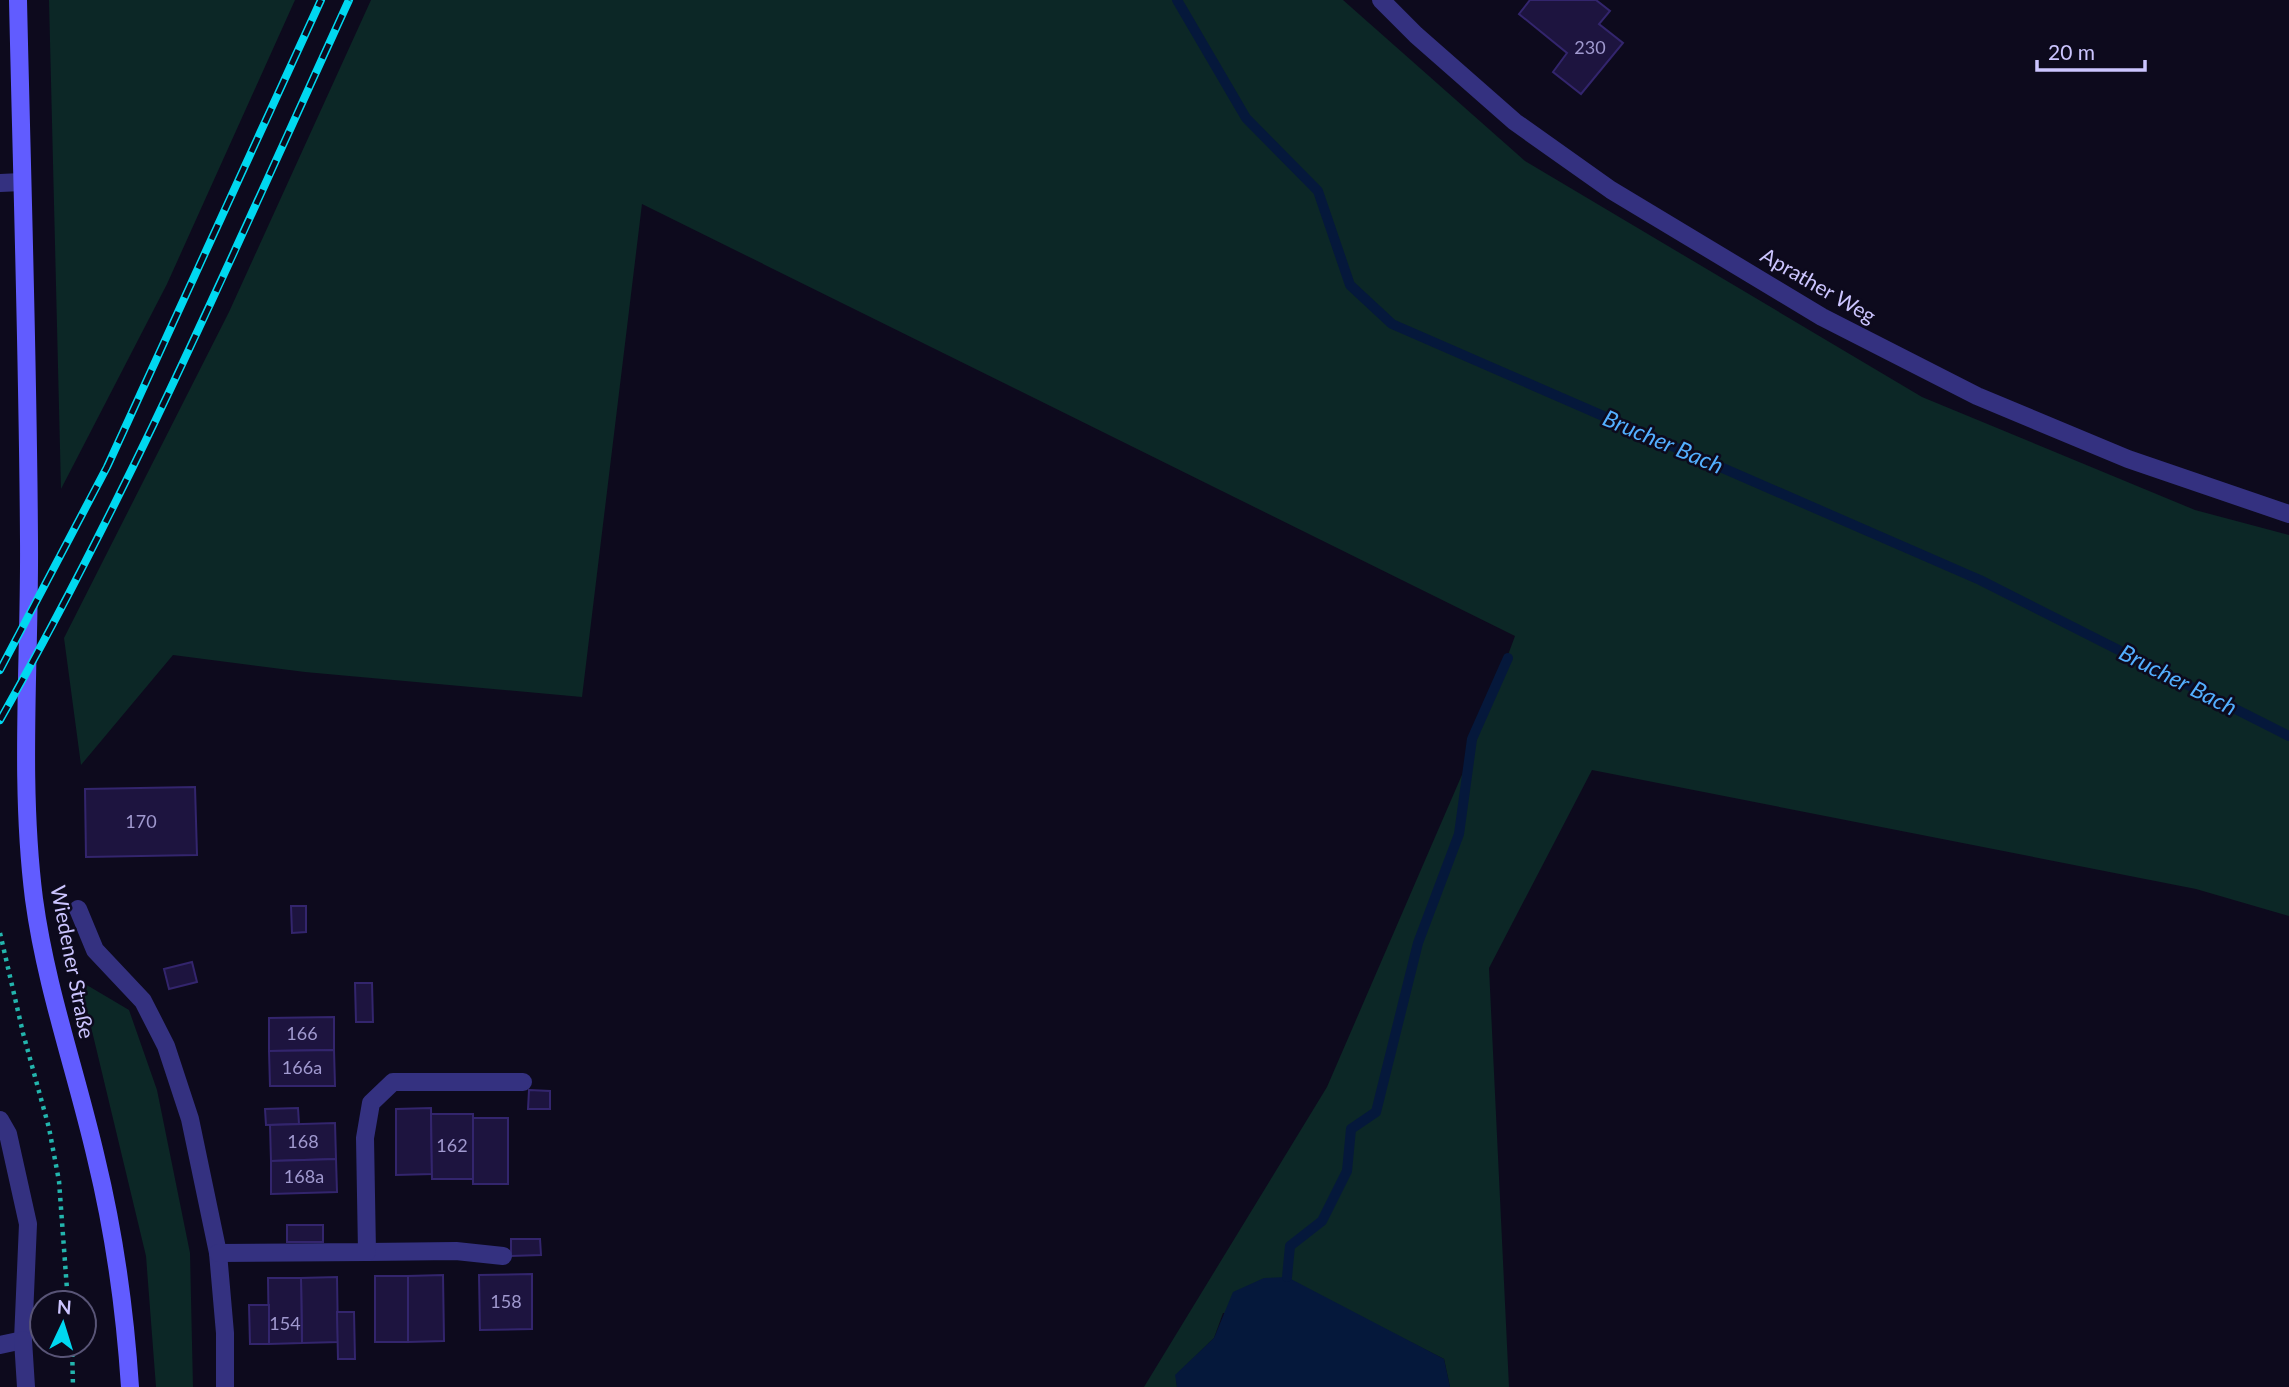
<svg xmlns="http://www.w3.org/2000/svg" width="2289" height="1387" font-family="Lato,sans-serif">
<style>
.green{fill:#0c2726}
.water{fill:#05183b}
.lines{fill:none;stroke-linecap:round;stroke-linejoin:round}
.stream{stroke:#05183b;stroke-width:10}
.building{fill:#1d143f;stroke:#33256d;stroke-width:2}
.path{stroke:#23b5ad;stroke-width:4.5;stroke-dasharray:3.5 5;stroke-linecap:butt}
.service{stroke:#343180;stroke-width:18}
.minor{stroke:#343180;stroke-width:18}
.tertiary{stroke:#343180;stroke-width:18}
.secondary{stroke:#615cff;stroke-width:18}
.rail-casing{stroke:#00d8f0;stroke-width:8}
.rail{stroke:#0d0a1d;stroke-width:5;stroke-dasharray:16;stroke-linecap:butt}
.labels{text-anchor:middle;stroke-width:5;stroke-linejoin:round;paint-order:stroke}
.number-label{font-size:18px;fill:#a099cf}
.street-label{font-size:21px;fill:#ccc5ff;stroke:#0d0a1d}
.water-label{font-size:23px;font-style:italic;fill:#53afff;stroke:#0d0a1d}
</style>
<rect width="100%" height="100%" fill="#0d0a1d"/>
<g class="green">
<path d="M49,0H295L167,284L61,489Z"/>
<path d="M371,0H1343L1525,161L1922,397L2195,510L2289,535V916L2196,889L1592,770L1489,968L1509,1387H1450L1444,1359L1381,1327L1223,1313L1214,1338L1176,1375L1177,1387H1144L1327,1087L1474,747L1515,636L642,204L582,697L305,672L173,655L81,765L64,638L229,312Z"/>
<path d="M80,981L129,1010L157,1090L190,1253L193,1387H156L146,1256Z"/>
</g>
<path class="water" d="M1287,1277L1444,1359L1450,1387H1177L1175,1375L1214,1338L1233,1292L1264,1278Z"/>
<g class="lines">
<g class="stream">
<path d="M1177,0L1246,118L1318,191L1350,285L1392,324L1980,580L2289,736"/>
<path d="M1287,1277L1290,1246L1322,1221L1347,1171L1351,1129L1376,1112L1418,943L1459,834L1472,739L1508,658"/>
</g>
</g>
<g class="building">
<path d="M1530,0H1596L1610,11L1599,24L1623,43L1581,94L1553,72L1567,53L1519,14Z"/>
<path d="M195,787L197,855L86,857L85,789Z"/>
<path d="M291,906H306V932L292,933Z"/>
<path d="M192,962L197,982L169,989L164,969Z"/>
<path d="M355,983H372L373,1022H356Z"/>
<path d="M334,1017V1050L269,1051V1018Z"/>
<path d="M334,1050L335,1086H270L269,1051Z"/>
<path d="M529,1090L550,1091V1109H528Z"/>
<path d="M298,1108L299,1124L266,1125L265,1109Z"/>
<path d="M431,1108L432,1174L396,1175V1109Z"/>
<path d="M431,1114H473V1179H432Z"/>
<rect x="473" y="1118" width="35" height="66"/>
<path d="M335,1123L336,1159L271,1161L270,1125Z"/>
<path d="M336,1159L337,1192L271,1194V1161Z"/>
<rect x="287" y="1225" width="36" height="17"/>
<path d="M511,1239H540L541,1255L511,1256Z"/>
<path d="M532,1274V1329L480,1330L479,1275Z"/>
<path d="M443,1275L444,1341L408,1342V1276Z"/>
<rect x="375" y="1276" width="33" height="66"/>
<path d="M337,1277L338,1342L302,1343L301,1278Z"/>
<path d="M268,1278H301L302,1343L269,1344Z"/>
<path d="M249,1305H269V1344H250Z"/>
<path d="M337,1312H354L355,1359H338Z"/>
</g>
<g class="lines">
<g class="path">
<path d="M0,933L23,1033L49,1128L59,1181L68,1303"/>
<path d="M72,1345L73,1387"/>
</g>
<path class="service" d="M0,183L22,182"/>
<g class="minor">
<path d="M78,909L95,950L143,1001L166,1046L190,1119L218,1253L225,1333V1387"/>
<path d="M0,1120L8,1134L28,1224L23,1340L0,1345"/>
<path d="M367,1252L456,1251L503,1256"/>
<path d="M218,1253L367,1252L365,1138L371,1103L393,1082H523"/>
<path d="M23,1340L26,1387"/>
</g>
<path class="tertiary" d="M1381,0L1416,35L1515,122L1611,190L1822,317L1977,396L2128,459L2289,514"/>
<path class="secondary" d="M18,0C22,180 28,360 29,541C30,659 19,781 34,899C46,988 76,1071 96,1158C114,1232 125,1311 130,1387"/>
<g class="rail-casing">
<g id="rail">
<path d="M0,670L107,467L321,0"/>
<path d="M0,720C132,488 238,242 349,0"/>
</g>
</g>
<use href="#rail" class="rail"/>
</g>
<g class="labels">
<g class="number-label">
<text x="1590" y="54">230</text>
<text x="141" y="828">170</text>
<text x="302" y="1040">166</text>
<text x="302" y="1074">166a</text>
<text x="303" y="1148">168</text>
<text x="452" y="1152">162</text>
<text x="304" y="1183">168a</text>
<text x="506" y="1308">158</text>
<text x="285" y="1330">154</text>
</g>
<g class="street-label">
<text transform="translate(1818 286) rotate(30)" y="7">Aprather Weg</text>
<text transform="translate(72 962) rotate(79)" y="7">Wiedener Straße</text>
</g>
<g class="water-label">
<text transform="translate(1663 442) rotate(23)" y="8">Brucher Bach</text>
<text transform="translate(2178 680) rotate(27)" y="8">Brucher Bach</text>
</g>
</g>
<g transform="translate(63 1324) rotate(4)"><circle r="33" fill="#0d0a1d" stroke="#595577" stroke-width="2"/>
<path d="M0-5L12 26L0 18L-12 26Z" fill="#00d8f0"/>
<text y="-10" font-size="19" font-weight="bold" text-anchor="middle" fill="#ccc5ff">N</text>
</g>
<path d="M2037 60v10h108v-10" fill="none" stroke="#ccc5ff" stroke-width="3.5"/>
<text x="2048" y="60" font-size="21" fill="#ccc5ff" stroke="#0d0a1d" stroke-width="5" paint-order="stroke">20 m</text>
</svg>
